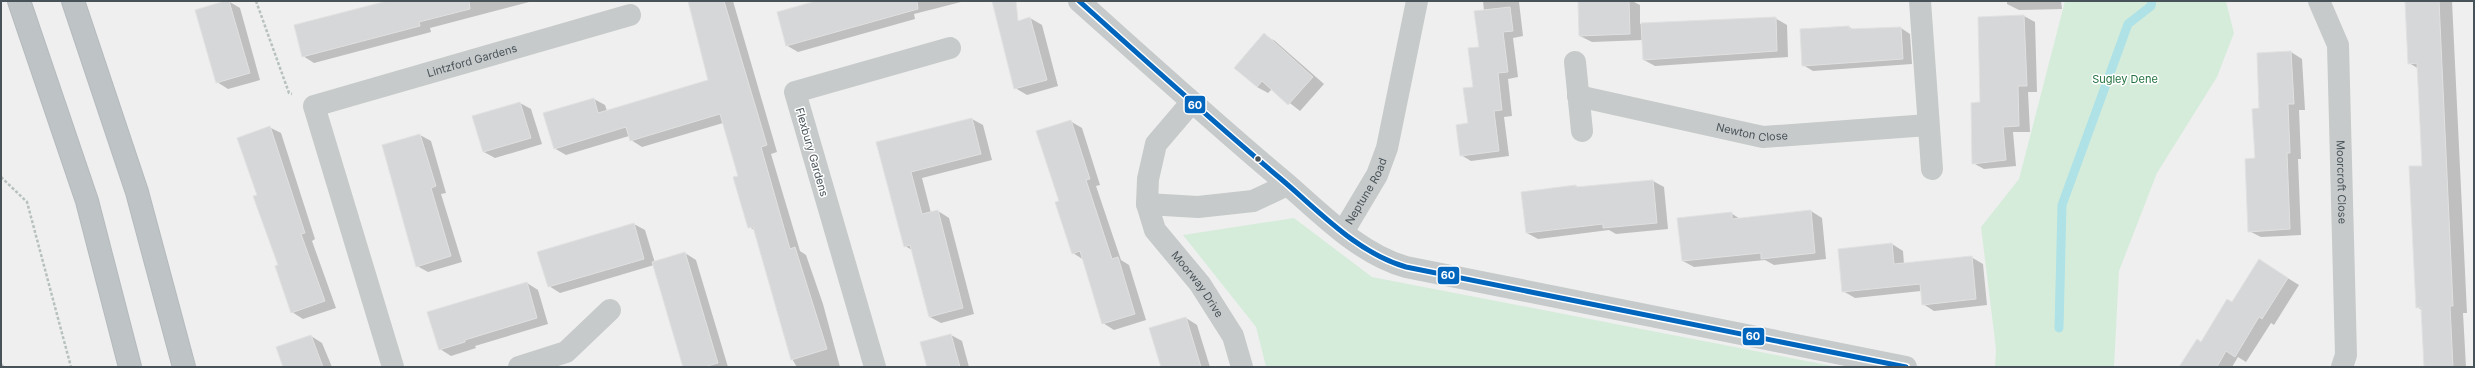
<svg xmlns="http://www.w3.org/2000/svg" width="2475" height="368" font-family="Inter,sans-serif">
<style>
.green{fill:#d6ecdb}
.shadow{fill:#0003}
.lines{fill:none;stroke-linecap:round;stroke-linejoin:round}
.stream{stroke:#aee2e6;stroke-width:9}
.building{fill:#d5d7d8;stroke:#e1e1e2}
.trunk-casing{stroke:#b5babd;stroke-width:24}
.path{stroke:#b7c1bd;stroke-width:2.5;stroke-dasharray:3 2;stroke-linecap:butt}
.minor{stroke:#c7caca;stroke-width:22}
.trunk{stroke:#bec4c6;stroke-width:22}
.bus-1-casing{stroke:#fff;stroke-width:8}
.bus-1{stroke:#0065bd;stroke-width:5}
.bus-dot{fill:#485359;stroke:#fff;stroke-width:1.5}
.labels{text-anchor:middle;stroke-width:3;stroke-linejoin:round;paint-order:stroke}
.street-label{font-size:11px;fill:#485359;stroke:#fff}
.park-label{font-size:11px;fill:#21723e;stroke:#fff}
.line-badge{stroke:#fff;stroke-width:1.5}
.badge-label{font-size:11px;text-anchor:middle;font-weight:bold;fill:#fff}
</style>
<rect width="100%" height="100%" fill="#efefef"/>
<g class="green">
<path d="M2065,1H2226L2234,33L2217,77L2157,173L2119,271L2114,367H1995L1996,349L1981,227L2019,179Z"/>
<path d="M1294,218L1372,277L1838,367H1266L1256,327L1183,235Z"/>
</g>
<g class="shadow">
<path d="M228,1L240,8L260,80L228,89L217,82Z"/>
<path d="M387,1H533L430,28L431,32L314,63L303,56Z"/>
<path d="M689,1H733L777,152L771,154L800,251L806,255L823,304L840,367H797L792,359L756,231L749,227L739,177L723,123L642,147L631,140L629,136L566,155L554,148L594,99L605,105L607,111L710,80Z"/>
<path d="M823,1H960L961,2L914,14L915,19L798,52L786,45Z"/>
<path d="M1483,1H1525L1519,2L1523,36L1513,38L1518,77L1508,79L1512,116L1504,117L1509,156L1471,161L1461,155L1469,124L1480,48L1484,11Z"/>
<path d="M1579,1H1632L1640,5V24L1775,18L1787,25L1788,57L1655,66L1644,60L1643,40L1592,42L1580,36Z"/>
<path d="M2007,1H2061L2062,9L2019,10L2007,4Z"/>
<path d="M2406,1H2452L2467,313H2463L2466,367H2425L2422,310L2417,307L2423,167L2419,69L2409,63Z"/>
<path d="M2024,16L2035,22L2037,92H2028L2030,132H2013L2016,166L1984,169L1973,163L1981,103L1979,18Z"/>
<path d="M1030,18L1042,25L1058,86L1027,95L1015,88Z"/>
<path d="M1849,27L1854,30L1901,28L1910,34L1912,64L1813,71L1803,65L1801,30Z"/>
<path d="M1264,35L1275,41L1324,84L1300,111L1272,89L1268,93L1257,87Z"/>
<path d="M2291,52L2302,59L2305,110H2299L2301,159H2298L2301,235L2261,237L2249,231L2260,109Z"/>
<path d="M520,103L531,109L542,144L495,158L484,152Z"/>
<path d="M972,119L983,125L992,160L922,178L931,213L938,211L949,218L974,314L941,323L930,317L912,250L905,246L877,143Z"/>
<path d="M1070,121L1082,128L1100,185L1096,186L1121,260L1129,265L1146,320L1114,330L1103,323L1084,260L1073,253L1060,202Z"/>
<path d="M269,127L281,133L315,239L312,241L336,308L303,319L292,312L258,196Z"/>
<path d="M420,135L431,141L446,193L441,194L462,262L428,272L417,266Z"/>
<path d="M1653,181L1664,187L1668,229L1616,234L1609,230L1538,239L1527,233L1576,186L1579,188Z"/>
<path d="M1811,211L1822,218L1826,259L1774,265L1765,260L1694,267L1683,261L1731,213L1740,219Z"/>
<path d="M634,224L645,230L655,263L685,253L696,260L728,367H684L654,265L560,293L549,286Z"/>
<path d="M1892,244L1903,251L1904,264L1971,257L1983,264L1987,305L1934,311L1923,304L1921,291L1855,298L1843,291Z"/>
<path d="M2270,267L2299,285L2274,325L2271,323L2246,362L2238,357L2232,367H2180Z"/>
<path d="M527,283L538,290L548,324L475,346L476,348L451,356L440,349Z"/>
<path d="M1186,318L1197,325L1210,367H1162Z"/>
<path d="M951,335L962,341L969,367H928Z"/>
<path d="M311,336L322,343L332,367H284Z"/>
<path d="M1,362L5,367H1Z"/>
</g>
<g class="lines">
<path class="stream" d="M2059,328L2062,205L2128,24L2151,6L2152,1"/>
</g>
<g class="building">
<path d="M225,1H229L250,73L216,83L195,10Z"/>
<path d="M387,1H469L470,9L419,22L420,26L302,57L294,25Z"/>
<path d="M688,1H724L767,145L761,147L790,249L795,247L827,349L791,360L753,227L748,228L733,177L738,176L720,114L630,141L626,127L554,149L543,113L594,98L598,113L708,80Z"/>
<path d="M816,1H917L918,9L786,46L777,12Z"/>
<path d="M992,1H1016L1018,21L1030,17L1047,80L1014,89Z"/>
<path d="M1578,1H1629L1630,34L1579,36Z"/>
<path d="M2405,1H2439L2453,306H2450L2453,367H2424L2421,307L2416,308L2409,166H2422L2417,63L2408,64Z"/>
<path d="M1510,7L1513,31L1503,32L1508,72L1498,73L1502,110L1494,111L1499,151L1460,156L1456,125L1468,123L1463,88L1473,87L1468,48L1479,47L1474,11Z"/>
<path d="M2024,15L2027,86H2018L2019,126L2003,127L2006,160L1972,164L1971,103L1980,102L1978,17Z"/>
<path d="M1776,17L1777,51L1643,60L1641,23Z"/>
<path d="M1849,26V29L1901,27L1903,59L1802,66L1800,29Z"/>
<path d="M1264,33L1313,77L1288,105L1262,81L1257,87L1234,68Z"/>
<path d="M2291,51L2294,104H2288L2290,153H2287L2290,229L2248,232L2245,159L2255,158L2252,109L2259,108L2257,53Z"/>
<path d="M520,102L531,138L483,152L472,116Z"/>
<path d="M972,118L981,154L911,172L922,214L938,210L963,308L929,317L910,245L904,247L876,142Z"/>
<path d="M1071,120L1090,179L1086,180L1112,259L1118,257L1135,314L1102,324L1080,251L1072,254L1055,202L1059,201L1036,131Z"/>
<path d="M270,126L305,233L301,234L325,301L291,313L275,266L278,265L253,196L257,195L237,138Z"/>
<path d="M420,134L436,186L431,188L451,256L416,267L382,145Z"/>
<path d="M1653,180L1657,223L1603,228V224L1526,233L1521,192L1576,185V187Z"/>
<path d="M1811,210L1815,253L1761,259V253L1682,261L1677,218L1732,212V219Z"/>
<path d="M634,223L644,259L548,287L537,252Z"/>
<path d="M1892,243L1894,264L1972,256L1976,299L1922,305L1920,284L1842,292L1838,249Z"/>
<path d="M685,252L718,363L704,367H683L652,262Z"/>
<path d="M2259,259L2288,278L2262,319L2259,317L2235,357L2226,351L2217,367H2179L2197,339L2201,342L2227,299L2232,302Z"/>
<path d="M527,282L537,318L465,340V342L439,350L427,312Z"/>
<path d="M1186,317L1201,367H1161L1149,328Z"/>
<path d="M951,334L960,367H927L920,342Z"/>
<path d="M311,335L323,367H283L276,347Z"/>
</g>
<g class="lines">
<g class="trunk-casing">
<g id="trunk">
<path d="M19,1L87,201L130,367"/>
<path d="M73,1L137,192L184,367"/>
</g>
</g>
<g class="path">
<path d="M256,1L289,93L292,94"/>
<path d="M1,177L27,202L71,367"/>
</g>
<g class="minor">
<path d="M1079,1C1146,61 1212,121 1281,179C1319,211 1357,253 1406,267L1906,367"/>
<path d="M1920,1L1932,169"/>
<path id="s1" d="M2319,1L2338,45L2346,355L2342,367"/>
<path d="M1575,62L1582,131"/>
<path id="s2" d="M1578,96L1763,137L1928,125"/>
<path id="s3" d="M1191,103L1156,144L1148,179L1147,204L1155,230L1200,284L1233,336L1242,367"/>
<path d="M1147,204L1198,207L1253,201L1287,185"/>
<path id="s4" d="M1343,232L1377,175L1387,148L1417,1"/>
<path id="s5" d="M393,367L314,106L630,15"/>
<path d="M519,367L566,352L610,310"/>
<path d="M875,367L795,92L950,48"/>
</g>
<use href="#trunk" class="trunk"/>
<g class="bus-1-casing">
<path id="bus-1" d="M1079,1C1146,61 1212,121 1281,179C1319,211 1357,253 1406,267L1906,367"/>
</g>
<use href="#bus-1" class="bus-1"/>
</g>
<circle class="bus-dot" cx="1258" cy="159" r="3.5"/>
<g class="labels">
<g class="street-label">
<text dy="4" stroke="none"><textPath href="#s5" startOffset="437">Lintzford Gardens</textPath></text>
<text dy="4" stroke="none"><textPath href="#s2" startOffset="178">Newton Close</textPath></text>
<text transform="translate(812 152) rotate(74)" y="4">Flexbury Gardens</text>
<text dy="4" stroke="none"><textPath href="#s1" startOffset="185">Moorcroft Close</textPath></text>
<text dy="4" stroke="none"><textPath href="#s4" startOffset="47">Neptune Road</textPath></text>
<text dy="4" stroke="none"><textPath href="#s3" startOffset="211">Moorway Drive</textPath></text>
</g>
<g class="park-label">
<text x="2125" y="83">Sugley Dene</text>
</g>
</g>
<g class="line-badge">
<rect x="1184" y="95" width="22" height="19" rx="4" fill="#0065bd"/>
<rect x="1437" y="266" width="23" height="19" rx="4" fill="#0065bd"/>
<rect x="1742" y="327" width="23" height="19" rx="4" fill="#0065bd"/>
</g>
<g class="badge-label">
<text x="1195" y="109">60</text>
<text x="1448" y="279">60</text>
<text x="1753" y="340">60</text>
</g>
<rect width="2475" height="368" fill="none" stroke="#485359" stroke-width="4"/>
</svg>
